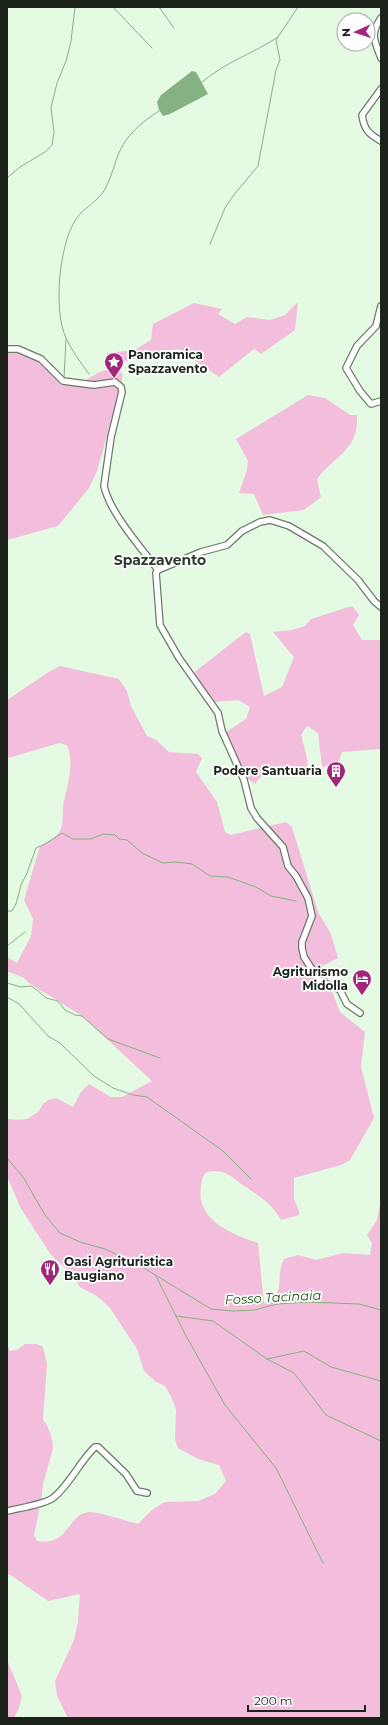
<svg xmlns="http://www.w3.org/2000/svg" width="388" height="1725" font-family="Montserrat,sans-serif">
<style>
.green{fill:#f3bedc}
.water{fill:#85b282}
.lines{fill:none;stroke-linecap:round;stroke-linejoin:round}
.stream{stroke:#85b282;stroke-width:1}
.minor-casing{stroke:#697b67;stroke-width:8}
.minor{stroke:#fff;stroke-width:5.5}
.labels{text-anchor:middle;stroke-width:3.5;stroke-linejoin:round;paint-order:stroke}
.poi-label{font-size:12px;font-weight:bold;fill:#1b231b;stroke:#fff;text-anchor:start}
.water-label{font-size:13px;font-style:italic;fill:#19581a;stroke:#fff}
.quarter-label{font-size:14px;font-weight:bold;fill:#2d3d2c;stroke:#fff}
</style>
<rect width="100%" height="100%" fill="#e5fae3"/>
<g class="green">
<path d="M298,302L295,330L261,354L254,349L219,377L178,349L126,361H108L107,353L135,350L151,340L153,324L194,303L222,309L218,314L235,324L247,317L270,320L285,315Z"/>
<path d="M7,352C32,351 46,368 61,385C66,385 73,386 77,384C93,379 105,362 122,373V382L97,471L89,488L58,526L7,540Z"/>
<path d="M308,395L325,398L350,415H357C359,451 335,455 317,479L321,497L304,510L263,515L254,494L239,493L247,470L248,461L236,439Z"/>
<path d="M352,606L359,615L353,625L362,640H381V749L342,752L338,763L322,767L318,733L307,726L301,735L307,758L308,772C292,777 279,778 264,773L255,784L247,778L226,732L246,719L250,707L238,700L214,702L192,674L246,632L250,634L264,696L282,687L294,657L273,632L292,630L305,626L311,619Z"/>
<path d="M60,666L119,679L127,691L131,706L147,736L156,740L169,752L198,754L202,758L196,772L217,802L225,832L231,835L286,822L292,827L318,912L331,934L338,958L322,966L340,1012L365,1032L361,1067L374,1118L350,1160L341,1165L294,1178V1199L299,1211V1215L281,1220C272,1203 256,1194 240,1183C236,1180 230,1175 225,1173C220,1171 213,1170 207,1172C202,1175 202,1181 201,1186C195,1220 232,1234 258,1243L264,1304C288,1293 274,1279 284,1259L298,1255L316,1260L343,1253L370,1255L372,1243L367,1235L377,1220L381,1199V1718H68L57,1696L55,1681L74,1640L78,1621L80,1594L48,1601L9,1574L7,1576V1345L10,1351L17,1350L25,1344H37L43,1347L47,1364L43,1419C49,1428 53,1438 53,1449L43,1484L41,1502L34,1535L37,1541C69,1547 68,1513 89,1512C100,1512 126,1521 138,1524L153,1509L165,1502L198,1501L215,1494L226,1481L219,1465L198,1459L178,1448L175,1440L176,1410L171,1396L165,1386L156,1382L144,1371L137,1349L110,1308L97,1296L80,1287L70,1272L51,1255L20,1207L7,1176V1119L18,1120L27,1119L38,1112L43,1104L48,1100L56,1098L73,1107L81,1092L89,1084L111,1097H122L152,1081L82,1016L29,983L24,978L7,971V957L17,963L31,936L33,919L24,900L40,846C48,841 55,839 60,831C64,822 62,815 63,806C67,786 75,764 67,745L59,743L9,758L7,756V700L47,673Z"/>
<path d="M7,1660L22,1696L19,1708L14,1718H7Z"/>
</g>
<path class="water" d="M192,71L196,72L208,94L170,114L163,116L159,110L157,102L161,95Z"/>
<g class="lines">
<g class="stream">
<path d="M113,7L152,48"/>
<path d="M159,7L174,28"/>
<path d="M202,82C224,63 254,53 278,37"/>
<path d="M7,178L20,167L45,152L52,145L54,132L51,108L57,83L66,61L71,41L75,7"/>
<path d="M210,244L225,208L233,196L258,166L276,70L280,60L276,40L298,7"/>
<path d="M89,374C81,363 72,351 66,338C53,310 59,245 76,219C84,207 98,202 105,189C111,178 114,166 118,155C126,135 142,122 159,111"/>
<path d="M64,378L66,339"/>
<path d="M7,911H12L16,904L21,885L27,873L36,848L45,844L62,833L73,839H91L103,834L115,835L119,839L127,840L142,853L163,863L176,862L192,864L210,876L228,877L256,887L271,896L296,901"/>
<path d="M7,946L25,932"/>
<path d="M7,983L21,987L31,986L37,990L46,998L58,1001L65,1010L75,1015L82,1016L108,1039L160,1058"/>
<path d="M7,997L19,1004L48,1036L60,1043L94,1076L113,1088L133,1095L147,1097L223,1151L251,1179"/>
<path d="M7,1158L23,1177L45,1215L60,1233L80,1242L105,1249L139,1265L211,1309L233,1311L254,1310L277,1304L308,1302L359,1304L381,1310"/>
<path d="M156,1276L186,1336L225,1405L276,1468L323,1563"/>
<path d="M176,1316L213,1321L267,1359L294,1373L326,1415L381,1441"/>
<path d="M267,1359L304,1351L331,1367L381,1381"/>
</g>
<g class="minor-casing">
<g id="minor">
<path d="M381,18C370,34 374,40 381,58"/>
<path d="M381,89L362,115C364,130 369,134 381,141"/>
<path d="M381,306L376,326L357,346L346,368L360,391L371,404L381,401"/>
<path d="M7,349H18L41,359L63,381L94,385L115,382L121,387L122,392L111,437L104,486C110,513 141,548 158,570"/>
<path d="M360,1013L347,1004L340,990L319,980L304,957L302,948V942L312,916L308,898L296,876L288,866L283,847L257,818L251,808L244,780L222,731L218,713L179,658L160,625L156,573L158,570L201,552L227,545L242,531L260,522L270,520L289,526L323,546L358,580L374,601L381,607"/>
<path d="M7,1511C19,1508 43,1505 53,1498C70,1485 79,1462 95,1447H98L126,1474L137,1491L147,1493"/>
</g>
</g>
<use href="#minor" class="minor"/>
</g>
<defs>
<g id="sight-pin" transform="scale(1)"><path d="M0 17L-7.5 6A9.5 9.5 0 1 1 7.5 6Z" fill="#a2277b" stroke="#fff"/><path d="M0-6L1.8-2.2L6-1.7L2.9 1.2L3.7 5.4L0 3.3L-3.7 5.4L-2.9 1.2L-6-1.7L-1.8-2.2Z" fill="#fff"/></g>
<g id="building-pin" transform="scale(1)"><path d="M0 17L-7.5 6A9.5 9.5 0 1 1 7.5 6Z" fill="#a2277b" stroke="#fff"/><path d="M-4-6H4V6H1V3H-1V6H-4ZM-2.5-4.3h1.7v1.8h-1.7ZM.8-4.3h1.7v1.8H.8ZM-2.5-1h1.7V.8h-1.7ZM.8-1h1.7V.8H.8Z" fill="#fff"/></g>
<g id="hotel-pin" transform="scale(1)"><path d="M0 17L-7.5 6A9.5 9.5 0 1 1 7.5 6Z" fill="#a2277b" stroke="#fff"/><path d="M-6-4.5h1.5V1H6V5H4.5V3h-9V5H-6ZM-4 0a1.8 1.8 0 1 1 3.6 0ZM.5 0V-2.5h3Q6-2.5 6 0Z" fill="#fff"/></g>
<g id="restaurant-pin" transform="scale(1)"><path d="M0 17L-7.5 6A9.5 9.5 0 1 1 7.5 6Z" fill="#a2277b" stroke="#fff"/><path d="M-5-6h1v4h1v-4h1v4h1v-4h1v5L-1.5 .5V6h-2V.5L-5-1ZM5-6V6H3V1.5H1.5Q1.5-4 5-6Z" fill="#fff"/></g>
</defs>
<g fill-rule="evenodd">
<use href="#sight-pin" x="114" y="362"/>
<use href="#building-pin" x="336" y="771"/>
<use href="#hotel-pin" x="362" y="979"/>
<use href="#restaurant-pin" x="50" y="1269"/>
</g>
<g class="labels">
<g class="poi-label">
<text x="128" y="359">Panoramica<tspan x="128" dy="14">Spazzavento</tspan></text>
<text x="322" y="775" text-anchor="end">Podere Santuaria</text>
<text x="348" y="976" text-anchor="end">Agriturismo<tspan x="348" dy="14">Midolla</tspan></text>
<text x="64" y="1266">Oasi Agrituristica<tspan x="64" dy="14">Baugiano</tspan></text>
</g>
<g class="water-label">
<text transform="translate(273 1297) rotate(-3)" y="5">Fosso Tacinaia</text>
</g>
<g class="quarter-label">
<text x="160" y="565">Spazzavento</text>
</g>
</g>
<rect width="388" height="1725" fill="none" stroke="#1b231b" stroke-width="16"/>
<g transform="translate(356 32) rotate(267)"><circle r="19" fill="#ffffff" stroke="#a4a7a4"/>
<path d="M0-3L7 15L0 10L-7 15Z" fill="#a2277b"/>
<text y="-6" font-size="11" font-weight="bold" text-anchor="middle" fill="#1b231b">N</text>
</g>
<path d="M248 1705v6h117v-6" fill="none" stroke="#1b231b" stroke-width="2"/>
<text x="254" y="1705" font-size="12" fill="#1b231b" stroke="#ffffff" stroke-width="3" paint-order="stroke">200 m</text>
</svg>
